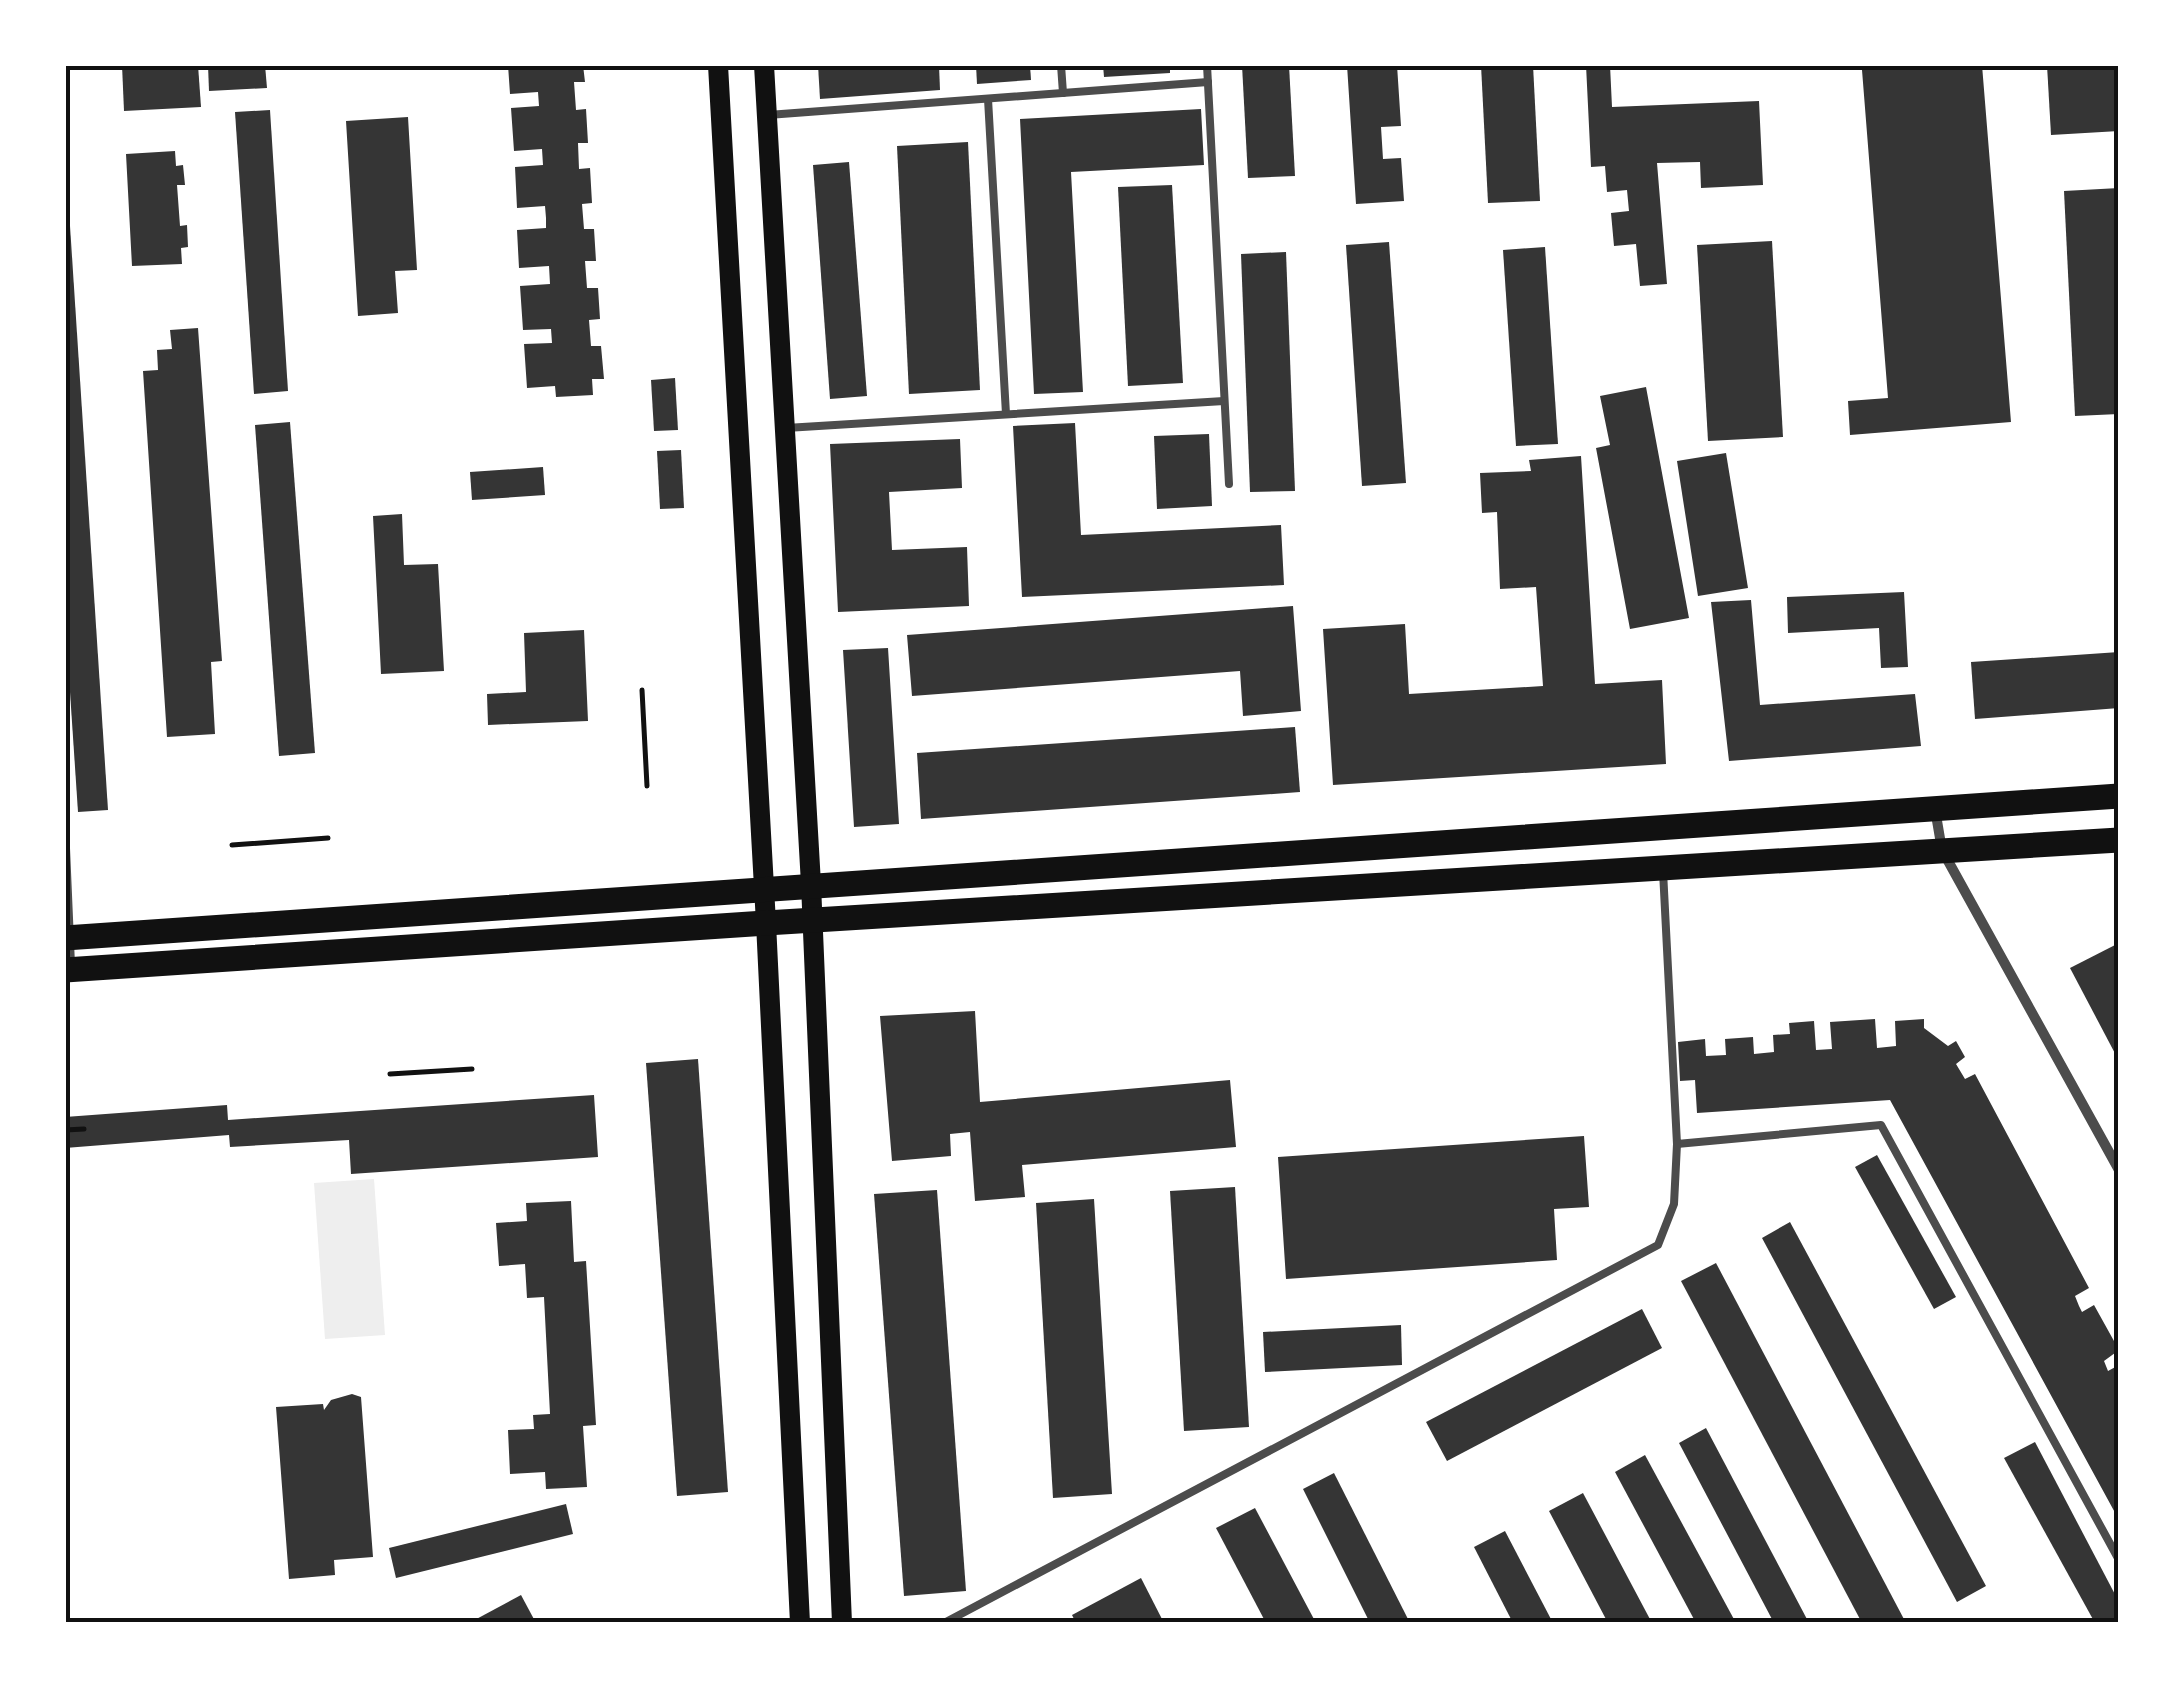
<svg xmlns="http://www.w3.org/2000/svg" width="2184" height="1688" font-family="Mulish,sans-serif">
<style>
.green{fill:#eee}
.building{fill:#353535}
.lines{fill:none;stroke-linecap:round;stroke-linejoin:round}
.path{stroke:#111;stroke-width:5}
.service{stroke:#4c4c4c;stroke-width:8}
.minor{stroke:#4c4c4c;stroke-width:10}
.secondary{stroke:#111;stroke-width:20}
.primary{stroke:#111;stroke-width:25}
.neatline{fill:none;stroke:#111;stroke-width:4}
</style>
<rect width="100%" height="100%" fill="#fff"/>
<path class="green" d="M374,1179L385,1335L325,1339L314,1183Z"/>
<g class="building">
<path d="M122,65H198L201,107L124,111Z"/>
<path d="M208,65H265L267,88L209,91Z"/>
<path d="M508,65H583L585,82H574L576,110L586,109L588,143H578L579,169L590,168L592,203L582,204L584,229H594L596,261H585L587,288H598L600,319L589,320L591,346H601L604,379H592L593,395L556,397L555,386L527,388L524,344L552,343L551,329L523,330L520,286L550,284L549,266L519,268L517,230L546,228V218L545,206L517,208L515,167L543,165L542,149L514,151L511,108L539,106L538,92L510,94Z"/>
<path d="M818,65H939L940,90L820,99Z"/>
<path d="M976,65H1030L1031,80L977,84Z"/>
<path d="M1103,65H1170V73L1104,77Z"/>
<path d="M1242,65H1289L1295,176L1248,178Z"/>
<path d="M1347,65H1397L1401,126L1381,127L1383,159L1401,158L1404,201L1356,204Z"/>
<path d="M1481,65H1533L1540,201L1488,203Z"/>
<path d="M1586,65H1610L1612,107L1759,101L1763,185L1701,188L1700,162L1657,163L1667,284L1640,286L1636,244L1614,246L1611,213L1629,211L1627,190L1607,192L1605,166L1591,167Z"/>
<path d="M1926,65H1982L2011,422L1850,435L1848,401L1888,398L1862,70Z"/>
<path d="M2047,65H2117L2119,131L2051,135Z"/>
<path d="M1201,109L1204,165L1071,172L1083,392L1034,394L1020,119Z"/>
<path d="M270,110L288,391L254,394L235,112Z"/>
<path d="M408,117L417,270L395,271L398,313L358,316L346,121Z"/>
<path d="M968,142L980,390L909,394L897,146Z"/>
<path d="M175,151L176,166L183,165L185,185H177L180,226L187,225L188,247L181,248L182,264L132,266L126,154Z"/>
<path d="M849,162L867,396L830,399L813,165Z"/>
<path d="M1172,185L1183,383L1128,386L1118,187Z"/>
<path d="M2119,188V414L2075,416L2064,191Z"/>
<path d="M65,195H68L108,810L78,812L65,617Z"/>
<path d="M1772,241L1783,437L1708,441L1697,245Z"/>
<path d="M1389,242L1406,483L1362,486L1346,245Z"/>
<path d="M1545,247L1558,444L1516,446L1503,250Z"/>
<path d="M1286,252L1295,491L1250,492L1241,254Z"/>
<path d="M198,328L222,661L211,662L215,734L167,737L143,371L158,370L157,350L172,349L170,330Z"/>
<path d="M675,378L678,430L654,431L651,380Z"/>
<path d="M1646,387L1689,618L1630,629L1596,448L1610,445L1600,396Z"/>
<path d="M290,422L315,753L279,756L255,425Z"/>
<path d="M1075,423L1081,535L1281,525L1284,585L1022,597L1013,426Z"/>
<path d="M1209,434L1212,506L1157,509L1154,436Z"/>
<path d="M960,439L962,488L889,492L892,550L967,547L969,606L838,612L830,444Z"/>
<path d="M681,450L684,508L660,509L657,451Z"/>
<path d="M1726,453L1748,588L1698,596L1677,461Z"/>
<path d="M1581,456L1595,684L1662,680L1666,764L1333,785L1323,629L1405,624L1409,694L1543,686L1536,587L1500,589L1497,512L1482,513L1480,473L1531,471L1529,460Z"/>
<path d="M543,467L545,495L472,500L470,472Z"/>
<path d="M402,514L404,565L438,564L444,671L381,674L373,516Z"/>
<path d="M1904,592L1908,667L1881,668L1879,628L1788,633L1787,597Z"/>
<path d="M1751,600L1760,705L1915,694L1921,746L1729,761L1711,602Z"/>
<path d="M1293,606L1301,711L1243,716L1240,671L912,696L907,635Z"/>
<path d="M584,630L588,721L488,725L487,694L526,692L524,633Z"/>
<path d="M888,648L899,824L854,827L843,650Z"/>
<path d="M2119,652V708L1975,719L1971,662Z"/>
<path d="M1295,727L1300,792L921,819L917,753Z"/>
<path d="M2119,943V1061L2070,968Z"/>
<path d="M975,1011L980,1102L1230,1080L1236,1147L1022,1165L1025,1197L975,1201L970,1132L950,1134L951,1156L892,1161L880,1016Z"/>
<path d="M1875,1019L1877,1048L1896,1046L1895,1021L1924,1019V1028L1948,1046L1956,1041L1965,1057L1956,1064L1965,1079L1975,1074L2089,1288L2075,1296L2079,1306L2082,1312L2094,1305L2119,1350L2104,1361L2108,1371L2119,1365V1520L1890,1100L1697,1113L1695,1080L1680,1081L1678,1042L1705,1039L1706,1056L1726,1055L1725,1039L1753,1037L1754,1054L1774,1052L1773,1035L1790,1034L1789,1023L1814,1021L1816,1050L1832,1049L1830,1022Z"/>
<path d="M698,1059L728,1492L677,1496L646,1063Z"/>
<path d="M594,1095L598,1157L351,1174L349,1140L230,1147L229,1135L65,1148V1117L227,1105L228,1120Z"/>
<path d="M1584,1136L1589,1207L1554,1209L1557,1260L1286,1279L1278,1157Z"/>
<path d="M1877,1155L1956,1297L1934,1309L1855,1167Z"/>
<path d="M1235,1187L1249,1427L1184,1431L1170,1191Z"/>
<path d="M937,1190L966,1591L904,1596L874,1194Z"/>
<path d="M1094,1199L1112,1494L1053,1498L1036,1203Z"/>
<path d="M571,1201L574,1262L586,1261L596,1425L583,1426L587,1487L546,1489L545,1472L510,1474L508,1430L534,1429L533,1415L550,1414L544,1297L527,1298L525,1264L499,1266L496,1223L527,1221L526,1203Z"/>
<path d="M1790,1222L1986,1586L1957,1602L1762,1238Z"/>
<path d="M1716,1263L1906,1623H1862L1681,1281Z"/>
<path d="M1642,1309L1662,1348L1447,1461L1426,1422Z"/>
<path d="M1401,1325L1402,1365L1265,1372L1263,1332Z"/>
<path d="M352,1394L361,1397L373,1557L334,1560L335,1575L289,1579L276,1407L323,1404L324,1410L331,1400Z"/>
<path d="M1706,1428L1809,1623H1774L1679,1443Z"/>
<path d="M2035,1442L2119,1602V1623H2095L2004,1458Z"/>
<path d="M1645,1455L1736,1623H1696L1615,1472Z"/>
<path d="M1334,1473L1410,1623H1370L1303,1489Z"/>
<path d="M1583,1493L1652,1623H1608L1549,1511Z"/>
<path d="M566,1504L573,1534L396,1578L389,1548Z"/>
<path d="M1255,1508L1316,1623H1266L1216,1528Z"/>
<path d="M1505,1531L1553,1623H1513L1474,1547Z"/>
<path d="M1141,1578L1164,1623H1076L1072,1615Z"/>
<path d="M521,1595L536,1623H469Z"/>
</g>
<g class="lines">
<g class="path">
<path d="M642,690L647,786"/>
<path d="M232,845L328,838"/>
<path d="M390,1074L472,1069"/>
<path d="M65,1130L84,1129"/>
</g>
<g class="service">
<path d="M1061,65L1063,93"/>
<path d="M1207,65L1229,484"/>
<path d="M988,99L1006,414"/>
<path d="M768,115L1208,82"/>
<path d="M786,428L1224,401"/>
<path d="M65,825L71,965"/>
<path d="M1663,871L1677,1144L1881,1125L2119,1560"/>
<path d="M944,1623L1658,1245L1674,1204L1677,1144"/>
</g>
<path class="minor" d="M1935,809L1942,850L2119,1170"/>
<g class="secondary">
<path d="M718,65L766,923L800,1623"/>
<path d="M764,65L811,884L842,1623"/>
</g>
<g class="primary">
<path d="M65,938L2119,796"/>
<path d="M65,970L766,923L2119,840"/>
</g>
</g>
<rect width="2184" height="1688" fill="none" stroke="#ffffff" stroke-width="135"/>
<rect x="68" y="68" width="2048" height="1552" class="neatline"/>
</svg>
